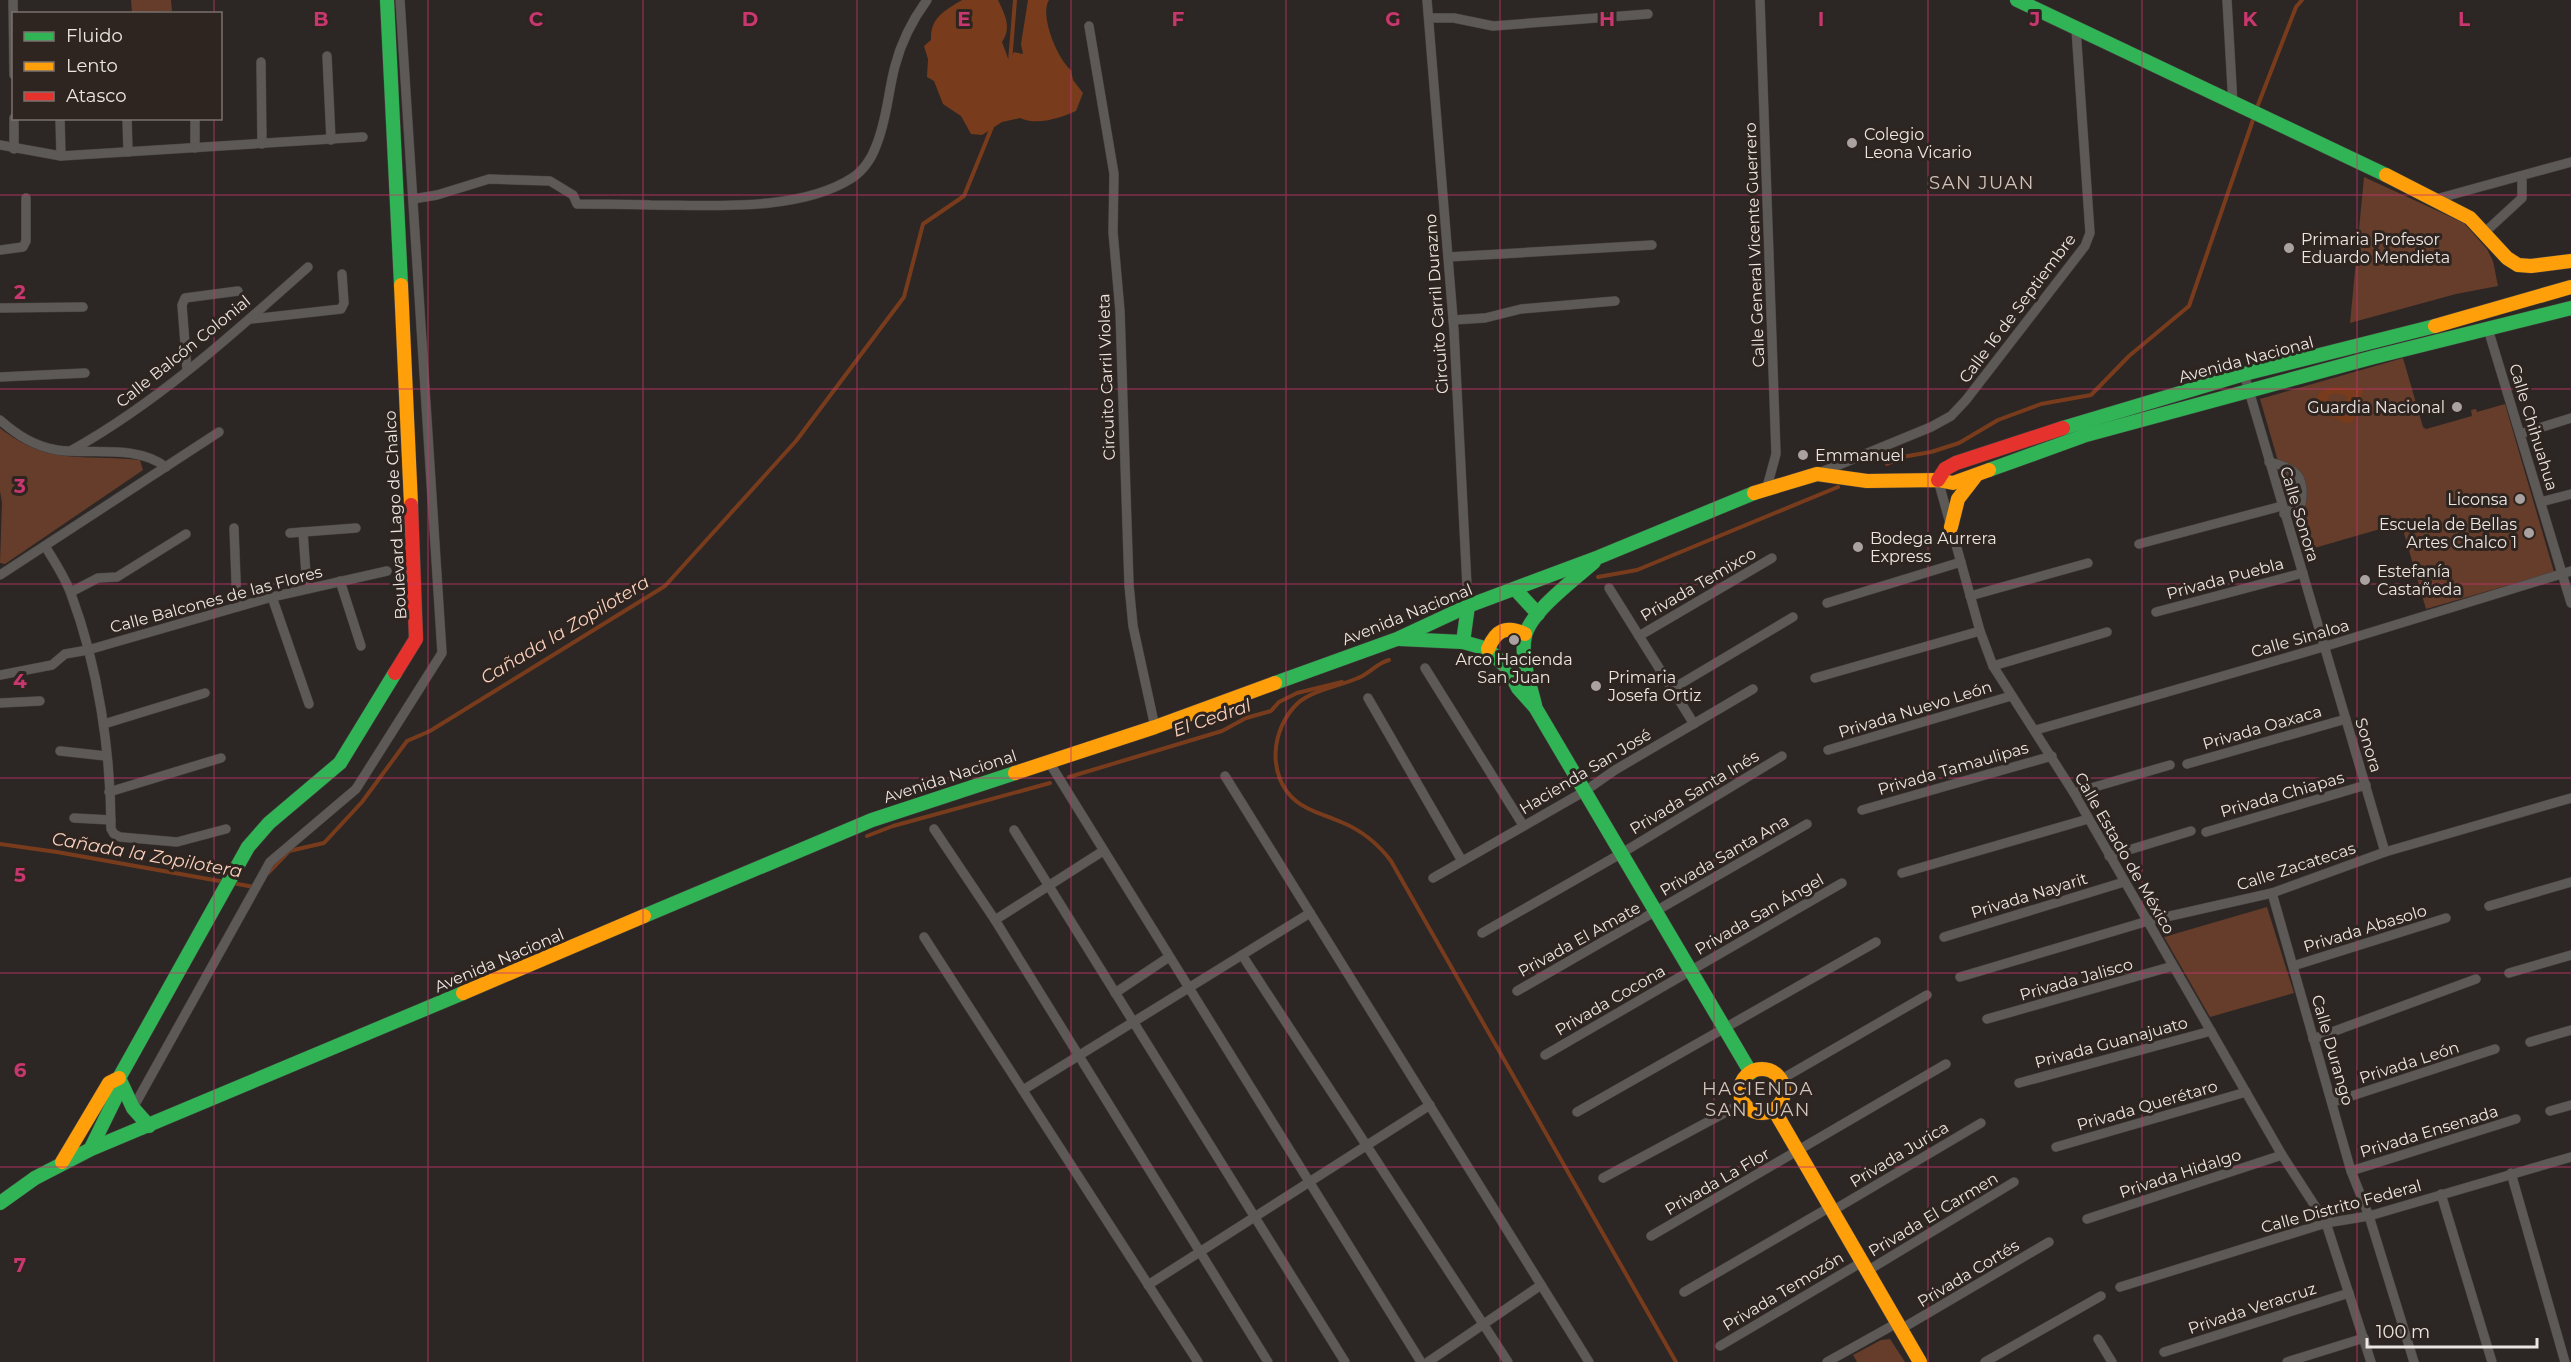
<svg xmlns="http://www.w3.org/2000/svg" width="2571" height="1362" font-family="Montserrat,sans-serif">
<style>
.green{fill:#653d2a}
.water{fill:#783c1c;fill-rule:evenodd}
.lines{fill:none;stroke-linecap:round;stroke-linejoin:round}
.stream{stroke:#783c1c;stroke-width:4}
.street-casing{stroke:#474240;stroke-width:10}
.fast-casing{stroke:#474240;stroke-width:15}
.slow-casing{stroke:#474240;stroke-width:15}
.jam-casing{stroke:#474240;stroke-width:15}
.street{stroke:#5d5957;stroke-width:9}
.fast{stroke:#30b455;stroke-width:14}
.slow{stroke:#ff9f0a;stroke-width:14}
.jam{stroke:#e5322d;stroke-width:14}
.grid{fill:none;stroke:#c8376f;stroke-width:1.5;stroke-opacity:0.55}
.poi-dot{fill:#a9a2a0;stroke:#2f2520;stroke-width:2}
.labels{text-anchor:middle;stroke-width:6;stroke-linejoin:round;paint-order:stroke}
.poi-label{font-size:16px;fill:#ece5e2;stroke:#2f2520;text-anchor:start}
.street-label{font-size:16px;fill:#ece5e2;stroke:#2f2520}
.neighbourhood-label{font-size:18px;letter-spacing:1.5px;fill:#d2c5be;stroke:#2f2520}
.water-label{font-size:18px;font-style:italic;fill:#f9d0bd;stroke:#2f2520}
.grid-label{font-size:20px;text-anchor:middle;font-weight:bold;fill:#c8376f;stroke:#2f2520;stroke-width:6;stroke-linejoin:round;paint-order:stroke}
</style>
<rect width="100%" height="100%" fill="#2c2624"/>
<g class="green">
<path d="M131,0H171L172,11L132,13Z"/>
<path d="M2364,177L2464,223L2487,249L2493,261L2498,286L2456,294L2350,323Z"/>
<path d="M2403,358L2423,427L2426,429L2472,416L2471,410L2476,409L2477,412L2505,404L2554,572L2426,609L2401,523L2304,551L2260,399Z"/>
<path d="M0,428C48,466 84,454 140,460L143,470L5,564L0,563L2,503L0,491Z"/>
<path d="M2267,907L2294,993L2210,1017L2164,937Z"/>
<path d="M1890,1339L1905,1362H1857L1853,1355L1881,1340Z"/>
</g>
<g class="water">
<path d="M962,0H998C1005,15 1012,27 1002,42L1009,61L1014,52L1023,54L1021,44L1028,0H1049C1039,15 1058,60 1071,70L1073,80L1083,93L1076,111C1060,118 1037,126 1020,118L1002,122L982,135L971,134L961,116L943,104L934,81L927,77L928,59L924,46L931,40C930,18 944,11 962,0Z"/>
<path d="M2335,387L2362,389L2363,392C2357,402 2359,416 2351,423C2342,423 2339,420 2332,416C2320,409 2310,404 2322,390ZM2336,393L2347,396L2346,404L2332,406L2327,403L2329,395Z"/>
</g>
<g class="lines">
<g class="stream">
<path d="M1010,62L1015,0"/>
<path d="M2256,110L2296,7L2302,0"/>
<path d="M1887,464L1902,457L1931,452L1959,443L1998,420L2041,404L2091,395L2129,356L2189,306L2254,117"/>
<path d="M1598,577L1637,570L1838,487"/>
<path d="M1389,660C1377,663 1369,674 1358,678C1340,686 1313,690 1298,703C1271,728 1266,776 1296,801C1309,812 1326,815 1341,822C1361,830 1379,845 1391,861L1676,1362"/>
<path d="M1069,777L1222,731L1246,718L1271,711L1279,702L1297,693L1342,682"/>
<path d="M867,836L893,826L1050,783"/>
<path d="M0,844L57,852L225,882"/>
<path d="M268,873L289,851L324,843L362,802L407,741L430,731L665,586L796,441L904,297L923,224L964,196L992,127"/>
<path d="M232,883L254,887"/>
</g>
<g class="street-casing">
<g id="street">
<path d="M13,0L14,75"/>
<path d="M1427,0L1454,331L1468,606"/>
<path d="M1760,0L1776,454L1767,487"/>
<path d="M2227,0L2233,105"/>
<path d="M1429,18H1454L1493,26L1648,14"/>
<path d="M1089,26L1114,174L1113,232L1120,311L1129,585L1133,626L1155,727"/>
<path d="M327,56L331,140"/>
<path d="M261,62L262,144"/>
<path d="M14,118V149"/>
<path d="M60,118L61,156"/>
<path d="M127,118L128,152"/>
<path d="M195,118V148"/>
<path d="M0,145L61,156L363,137"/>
<path d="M413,199L437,195L489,179L550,181L573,195L577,204C602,204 626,204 651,205C711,205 799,212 852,178C863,171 872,158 876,146C887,120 888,92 895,66C901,43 913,19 927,0"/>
<path d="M2436,199L2571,162"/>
<path d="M2484,233L2522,198V176"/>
<path d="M0,250L23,247L26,241V198"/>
<path d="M1448,257L1652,245"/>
<path d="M0,308L83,307"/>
<path d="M251,319L341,309L344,303L342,274"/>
<path d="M1453,320L1485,318L1521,309L1615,301"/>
<path d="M2488,329L2571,603"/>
<path d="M187,370L182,305L185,298L238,291"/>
<path d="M2244,374L2385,852"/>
<path d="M0,377L85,373"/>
<path d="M0,420C17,435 34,446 57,450C92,455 136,444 166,467"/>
<path d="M2520,434L2571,418"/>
<path d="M72,450C158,402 234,333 308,267"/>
<path d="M2269,462C2295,468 2306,475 2301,504L2284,514"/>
<path d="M1819,473L1931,427L1951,416L1966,400L2085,246L2090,233L2076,29"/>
<path d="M1938,480L1980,631L1993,666L2074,793L2282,1155L2326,1223L2371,1362"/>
<path d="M2541,502L2571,494"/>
<path d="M234,528L237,607"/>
<path d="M303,532L307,588"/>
<path d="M290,533L356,528"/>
<path d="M2139,544L2282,506"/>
<path d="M45,546C54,561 65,577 71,594C98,666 111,752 111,829L114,834L120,837L177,842L226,829"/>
<path d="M0,575L219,432"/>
<path d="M340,581L361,646"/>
<path d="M1609,588L1694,724"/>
<path d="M71,592L98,578L117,577L186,534"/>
<path d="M1970,596L2088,563"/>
<path d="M272,597L309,704"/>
<path d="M1827,603L1961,562"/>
<path d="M2156,612L2303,573"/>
<path d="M1639,636L1772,558"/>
<path d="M1993,666L2107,632"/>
<path d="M1425,668L1523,825"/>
<path d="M0,675L52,665L65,654L88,650L272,597L387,571"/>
<path d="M1815,678L1980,631"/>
<path d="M1672,689L1793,617"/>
<path d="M1368,698L1462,861"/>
<path d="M0,703L40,701"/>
<path d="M104,724L205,693"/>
<path d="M2036,730L2323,647L2571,571"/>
<path d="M1828,750L2011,696"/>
<path d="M60,751L106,756"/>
<path d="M1049,762L1421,1362"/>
<path d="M2187,764L2346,719"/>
<path d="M1225,776L1589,1362"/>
<path d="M109,792L221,758"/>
<path d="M2074,793L2170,765"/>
<path d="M1862,810L2052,756"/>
<path d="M74,818L111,820"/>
<path d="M934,829L995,920L1268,1362"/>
<path d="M1014,830L1345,1362"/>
<path d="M2206,832L2366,785"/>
<path d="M2109,856L2191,831"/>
<path d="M1902,873L2088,819"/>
<path d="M1433,878L1585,791L1615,770L1753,689"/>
<path d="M2272,893L2351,1171L2369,1216L2414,1362"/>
<path d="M2489,906L2571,882"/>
<path d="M1310,913L1242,955L1508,1362"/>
<path d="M995,920L1103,851"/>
<path d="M1482,933L1622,853L1782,756"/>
<path d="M924,937L1198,1362"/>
<path d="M1944,937L2124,882"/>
<path d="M2293,966L2446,918"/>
<path d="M2509,973L2571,955"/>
<path d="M1960,977L2148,921L2272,893L2385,852L2571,798"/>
<path d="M1517,991L1807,824"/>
<path d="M1115,993L1169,957"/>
<path d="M1987,1019L2173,966"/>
<path d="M2313,1039L2476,979"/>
<path d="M2530,1042L2571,1030"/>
<path d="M1545,1055L1842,883"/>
<path d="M1780,1080L1927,995"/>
<path d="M2019,1083L2211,1031"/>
<path d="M1023,1090L1242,955"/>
<path d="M2333,1102L2495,1049"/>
<path d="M133,1108L270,862L356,789L442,653L400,0"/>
<path d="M2550,1111L2571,1105"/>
<path d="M1577,1112L1876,942"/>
<path d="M2056,1147L2246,1092"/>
<path d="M2351,1171L2516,1119"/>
<path d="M2511,1173L2565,1362"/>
<path d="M1603,1178L1743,1103"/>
<path d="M2441,1194L2492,1362"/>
<path d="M1832,1211L1981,1123"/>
<path d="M2087,1219L2282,1155"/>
<path d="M1651,1236L1946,1064"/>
<path d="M1867,1271L2014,1182"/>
<path d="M1148,1285L1430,1105"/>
<path d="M2120,1287L2326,1223L2369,1216L2571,1157"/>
<path d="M1684,1292L1830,1207"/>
<path d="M1901,1329L2049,1242"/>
<path d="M2098,1339L2112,1362"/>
<path d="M1720,1346L1862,1262"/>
<path d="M2164,1352L2349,1293"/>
<path d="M1428,1362L1541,1285"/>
<path d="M1827,1362L1897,1323"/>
<path d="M1985,1362L2101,1296"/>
<path d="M2287,1362L2364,1338"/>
</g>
</g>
<g class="fast-casing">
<g id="fast">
<path d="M387,0L401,285"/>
<path d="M2017,0L2386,175"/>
<path d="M2063,428L2244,374L2435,326"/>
<path d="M1989,470L2086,435L2374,357L2571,308"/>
<path d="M1515,589L1538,614"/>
<path d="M1400,639L1463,642L1488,649L1508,669L1518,688L1535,707L1751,1073"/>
<path d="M1463,642L1468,606"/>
<path d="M1275,683L1397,639L1468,606L1599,557L1754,493"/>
<path d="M1535,705C1530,684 1520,658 1525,636C1531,611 1575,579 1594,562"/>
<path d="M644,916L872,820L1015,773"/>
<path d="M119,1078L133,1108L149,1126"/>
<path d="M91,1148L115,1099L119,1078L248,847L269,823L340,763L395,673"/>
<path d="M0,1203L35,1178L91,1149L463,993"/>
</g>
</g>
<g class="slow-casing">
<g id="slow">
<path d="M2386,175L2470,218L2507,258L2518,265L2531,266L2571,261"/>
<path d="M401,285L411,505"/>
<path d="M2435,326L2571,287"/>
<path d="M1754,493L1817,474L1867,481L1938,480L1953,483L1989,470"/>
<path d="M1951,527L1958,499L1975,477"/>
<path d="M1488,649C1496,630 1506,625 1525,634"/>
<path d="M1015,773L1155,727L1275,683"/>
<path d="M463,993L644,916"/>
<circle cx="1762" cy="1091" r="22"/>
<path d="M1774,1110L1920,1362"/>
<path d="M62,1162L109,1083L119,1078"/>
</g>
</g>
<g class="jam-casing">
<g id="jam">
<path d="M1938,480L1945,469L1956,463L2063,428"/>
<path d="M395,673L416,639L411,505"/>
</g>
</g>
<use href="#street" class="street"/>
<use href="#fast" class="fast"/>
<use href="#slow" class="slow"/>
<use href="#jam" class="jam"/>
</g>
<path class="grid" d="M214,0V14M428,0V1362M643,0V1362M857,0V1362M1071,0V1362M1286,0V1362M1500,0V1362M1714,0V1362M1928,0V1362M2142,0V1362M2357,0V1362M214,118V1362M0,195H2571M0,389H2571M0,584H2571M0,778H2571M0,973H2571M0,1167H2571"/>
<g class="poi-dot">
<circle cx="1852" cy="143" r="6"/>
<circle cx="2289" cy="248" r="6"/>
<circle cx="2457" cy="407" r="6"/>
<circle cx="1803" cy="455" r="6"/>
<circle cx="2520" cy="499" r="6"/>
<circle cx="2529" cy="533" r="6"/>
<circle cx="1858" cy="547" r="6"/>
<circle cx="2365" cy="580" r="6"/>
<circle cx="1514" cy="640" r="6"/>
<circle cx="1596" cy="686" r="6"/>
</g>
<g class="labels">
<g class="poi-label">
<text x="1864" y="140">Colegio<tspan x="1864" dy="18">Leona Vicario</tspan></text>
<text x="2301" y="245">Primaria Profesor<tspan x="2301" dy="18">Eduardo Mendieta</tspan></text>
<text x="2445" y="413" text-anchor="end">Guardia Nacional</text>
<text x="1815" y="461">Emmanuel</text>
<text x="2508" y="505" text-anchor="end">Liconsa</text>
<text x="2517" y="530" text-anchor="end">Escuela de Bellas<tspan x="2517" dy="18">Artes Chalco 1</tspan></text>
<text x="1870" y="544">Bodega Aurrera<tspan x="1870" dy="18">Express</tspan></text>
<text x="2377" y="577">Estefanía<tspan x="2377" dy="18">Castañeda</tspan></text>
<text x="1514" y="665" text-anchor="middle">Arco Hacienda<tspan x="1514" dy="18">San Juan</tspan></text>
<text x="1608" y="683">Primaria<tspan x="1608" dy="18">Josefa Ortiz</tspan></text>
</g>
<g class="street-label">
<text transform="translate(1754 245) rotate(-92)" y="6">Calle General Vicente Guerrero</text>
<text transform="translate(1436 304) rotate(-94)" y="6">Circuito Carril Durazno</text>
<text transform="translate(2017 308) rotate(-53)" y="6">Calle 16 de Septiembre</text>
<text transform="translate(183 351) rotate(-39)" y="6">Calle Balcón Colonial</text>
<text transform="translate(2246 359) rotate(-15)" y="6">Avenida Nacional</text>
<text transform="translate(1106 377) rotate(-92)" y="6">Circuito Carril Violeta</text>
<text transform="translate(2534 427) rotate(73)" y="6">Calle Chihuahua</text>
<text transform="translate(2300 514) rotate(73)" y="6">Calle Sonora</text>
<text transform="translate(395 515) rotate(-93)" y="6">Boulevard Lago de Chalco</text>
<text transform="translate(2225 578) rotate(-15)" y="6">Privada Puebla</text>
<text transform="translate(1698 584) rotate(-30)" y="6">Privada Temixco</text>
<text transform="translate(216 599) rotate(-15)" y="6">Calle Balcones de las Flores</text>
<text transform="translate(1407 614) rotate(-22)" y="6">Avenida Nacional</text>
<text transform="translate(2300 638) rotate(-16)" y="6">Calle Sinaloa</text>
<text transform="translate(1915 709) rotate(-17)" y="6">Privada Nuevo León</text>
<text transform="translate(2262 727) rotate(-16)" y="6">Privada Oaxaca</text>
<text transform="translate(2369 745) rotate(73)" y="6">Sonora</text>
<text transform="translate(1953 768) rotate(-16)" y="6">Privada Tamaulipas</text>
<text transform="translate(1585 771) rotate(-31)" y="6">Hacienda San José</text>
<text transform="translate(950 776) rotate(-18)" y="6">Avenida Nacional</text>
<text transform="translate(1694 792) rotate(-31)" y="6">Privada Santa Inés</text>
<text transform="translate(2282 794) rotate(-16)" y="6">Privada Chiapas</text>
<text transform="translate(2125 853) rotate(60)" y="6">Calle Estado de México</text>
<text transform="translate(1724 855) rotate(-30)" y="6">Privada Santa Ana</text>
<text transform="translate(2296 866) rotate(-18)" y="6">Calle Zacatecas</text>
<text transform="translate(2029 895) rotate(-17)" y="6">Privada Nayarit</text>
<text transform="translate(1759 914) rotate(-30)" y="6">Privada San Ángel</text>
<text transform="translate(2365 928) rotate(-17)" y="6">Privada Abasolo</text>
<text transform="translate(1579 939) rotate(-29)" y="6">Privada El Amate</text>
<text transform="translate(499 960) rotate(-23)" y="6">Avenida Nacional</text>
<text transform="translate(2076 979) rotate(-16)" y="6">Privada Jalisco</text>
<text transform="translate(1610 1000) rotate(-30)" y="6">Privada Cocona</text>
<text transform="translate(2111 1042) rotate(-15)" y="6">Privada Guanajuato</text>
<text transform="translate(2333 1050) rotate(74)" y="6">Calle Durango</text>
<text transform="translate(2409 1062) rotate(-18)" y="6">Privada León</text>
<text transform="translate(2147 1105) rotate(-16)" y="6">Privada Querétaro</text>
<text transform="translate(2429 1131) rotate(-17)" y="6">Privada Ensenada</text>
<text transform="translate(1899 1154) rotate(-31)" y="6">Privada Jurica</text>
<text transform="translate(2180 1173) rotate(-18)" y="6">Privada Hidalgo</text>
<text transform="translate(1717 1181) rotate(-30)" y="6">Privada La Flor</text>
<text transform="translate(2341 1206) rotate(-15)" y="6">Calle Distrito Federal</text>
<text transform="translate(1933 1214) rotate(-31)" y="6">Privada El Carmen</text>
<text transform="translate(1968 1273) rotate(-31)" y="6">Privada Cortés</text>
<text transform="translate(1783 1291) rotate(-31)" y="6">Privada Temozón</text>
<text transform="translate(2252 1308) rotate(-18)" y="6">Privada Veracruz</text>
</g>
<g class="neighbourhood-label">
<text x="1982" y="189">SAN JUAN</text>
<text x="1758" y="1095">HACIENDA<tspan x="1758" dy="21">SAN JUAN</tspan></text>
</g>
<g class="water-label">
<text transform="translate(565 630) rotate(-31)" y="6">Cañada la Zopilotera</text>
<text transform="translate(1212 718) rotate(-19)" y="6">El Cedral</text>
<text transform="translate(147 855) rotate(10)" y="6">Cañada la Zopilotera</text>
</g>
</g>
<g class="grid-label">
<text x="321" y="26">B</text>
<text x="536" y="26">C</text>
<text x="750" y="26">D</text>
<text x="964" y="26">E</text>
<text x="1178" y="26">F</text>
<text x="1393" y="26">G</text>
<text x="1607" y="26">H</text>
<text x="1821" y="26">I</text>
<text x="2035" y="26">J</text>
<text x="2250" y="26">K</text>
<text x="2464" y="26">L</text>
<text x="20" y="299">2</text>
<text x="20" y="493">3</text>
<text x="20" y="688">4</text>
<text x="20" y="882">5</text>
<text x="20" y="1077">6</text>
<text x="20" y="1272">7</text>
</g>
<rect x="12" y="12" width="210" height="108" fill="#2f2520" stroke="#7b726e" stroke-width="1.5"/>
<rect x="24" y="32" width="30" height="9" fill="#30b455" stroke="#7b726e" stroke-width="1.5"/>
<text x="66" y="42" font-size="18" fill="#ece5e2">Fluido</text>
<rect x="24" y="62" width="30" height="9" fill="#ff9f0a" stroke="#7b726e" stroke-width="1.5"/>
<text x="66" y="72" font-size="18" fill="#ece5e2">Lento</text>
<rect x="24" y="92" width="30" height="9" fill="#e5322d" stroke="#7b726e" stroke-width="1.5"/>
<text x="66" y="102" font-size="18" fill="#ece5e2">Atasco</text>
<path d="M2367 1338v9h170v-9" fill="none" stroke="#ece5e2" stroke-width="3"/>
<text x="2376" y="1338" font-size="18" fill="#ece5e2" stroke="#2f2520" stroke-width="4.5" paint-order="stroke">100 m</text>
</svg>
